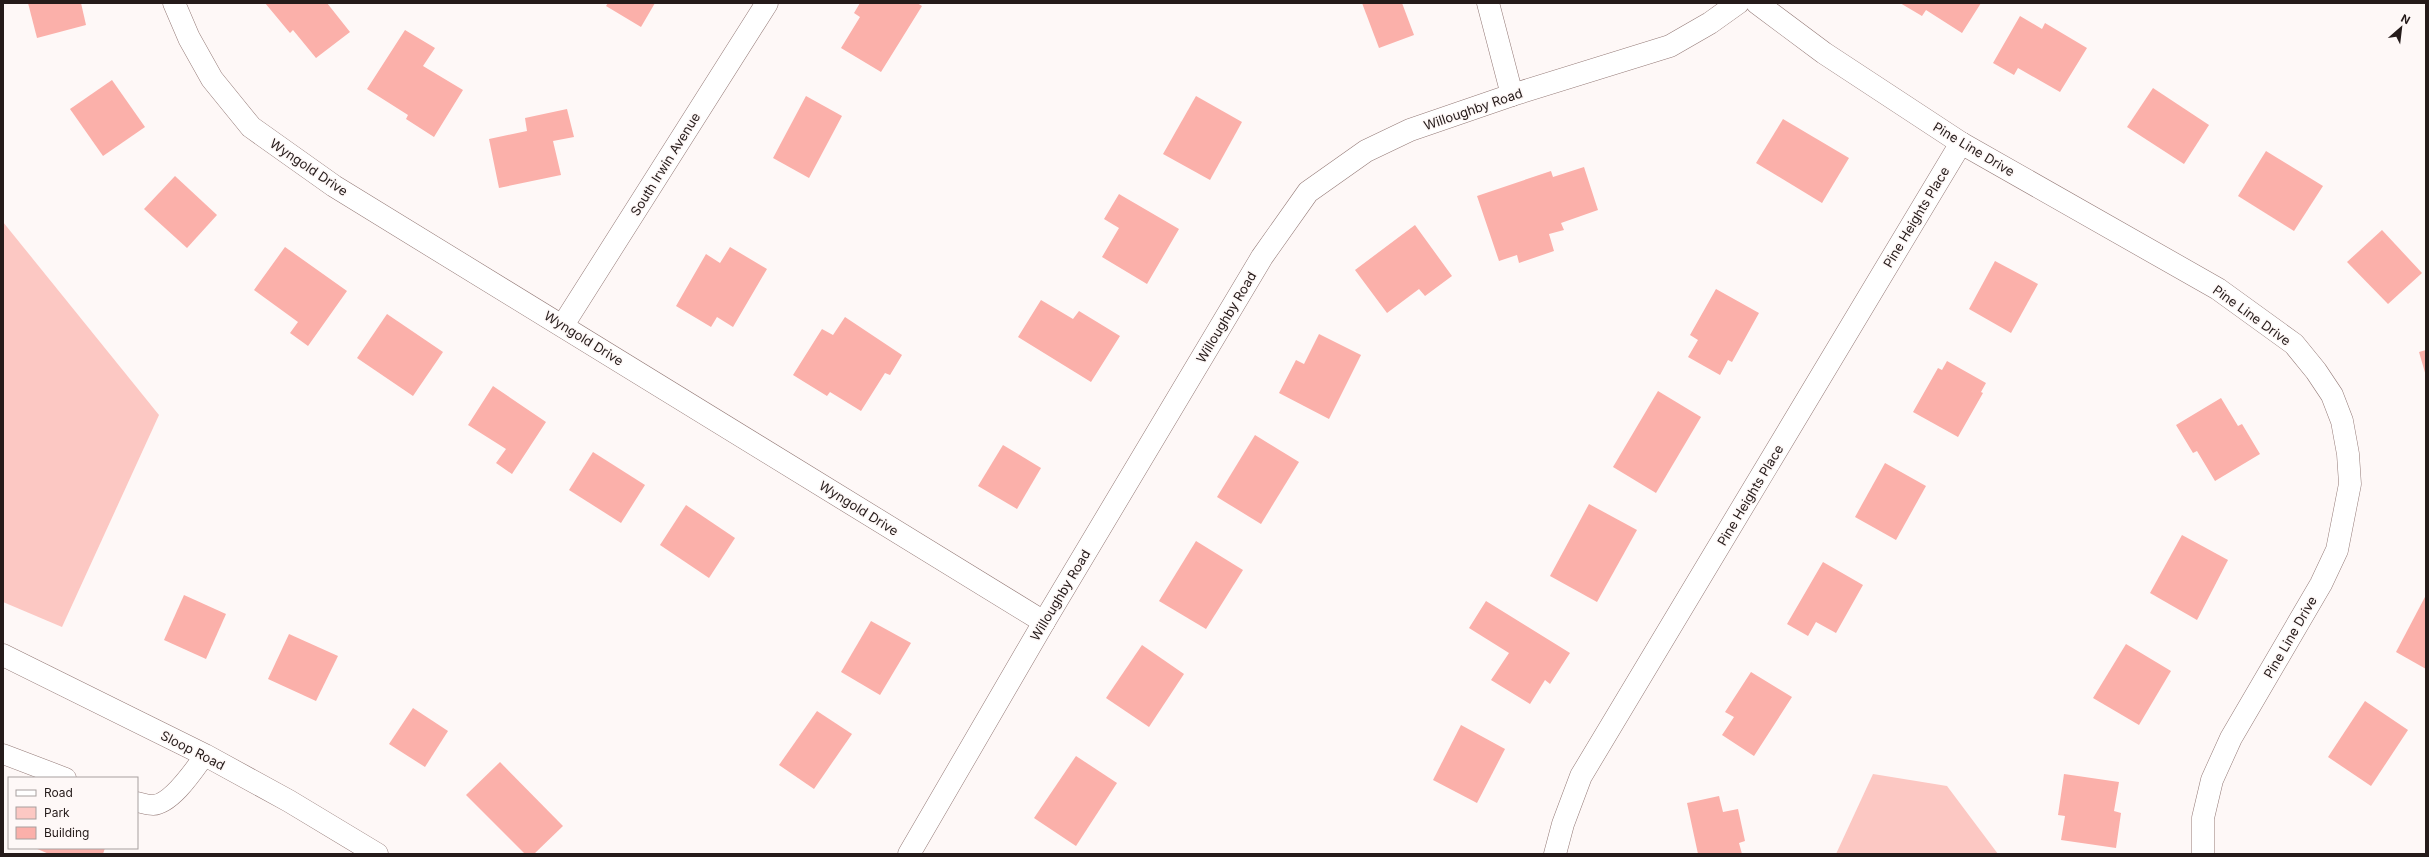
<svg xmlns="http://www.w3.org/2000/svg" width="2429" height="857" font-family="Inter,sans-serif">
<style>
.green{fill:#fcc8c3}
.building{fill:#fbb0aa}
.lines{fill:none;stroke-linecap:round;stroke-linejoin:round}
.service-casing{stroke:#947a77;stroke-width:21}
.minor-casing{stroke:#947a77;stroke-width:23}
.tertiary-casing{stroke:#947a77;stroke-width:23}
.service{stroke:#fff;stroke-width:20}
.minor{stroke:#fff;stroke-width:22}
.tertiary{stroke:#fff;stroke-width:22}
.labels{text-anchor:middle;stroke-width:3;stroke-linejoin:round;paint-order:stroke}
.street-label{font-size:13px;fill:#251b1a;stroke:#fef8f7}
</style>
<rect width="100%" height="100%" fill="#fef8f7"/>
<g class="green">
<path d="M3,222L159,415L62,627L3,602Z"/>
<path d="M1873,774L1947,786L1998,854H1836Z"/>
</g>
<g class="building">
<path d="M28,3H81L86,25L37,38Z"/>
<path d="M265,3H327L350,32L316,58L293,30L290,33Z"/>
<path d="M608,3H655L641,27L606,6Z"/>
<path d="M860,3H917L922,6L881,72L841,48L860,17L854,13Z"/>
<path d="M1362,3H1402L1414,35L1379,48Z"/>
<path d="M1900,3H1981L1962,33L1926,10L1922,16Z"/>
<path d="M2020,16L2042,29L2045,23L2087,48L2060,92L2018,68L2014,75L1993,63Z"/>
<path d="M405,30L435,48L423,66L463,90L434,137L406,119L408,115L367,89Z"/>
<path d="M112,80L145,127L103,156L70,109Z"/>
<path d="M2153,88L2209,125L2184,164L2127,127Z"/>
<path d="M806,96L842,116L809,178L773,158Z"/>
<path d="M1196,96L1242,122L1210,180L1163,154Z"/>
<path d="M567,109L574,137L553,141L561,175L499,188L489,139L527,131L525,118Z"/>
<path d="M1783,119L1849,158L1822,203L1756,163Z"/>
<path d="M2266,151L2323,186L2294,231L2238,196Z"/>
<path d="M1584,167L1598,210L1561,223L1564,230L1549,234L1554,251L1519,263L1517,255L1499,261L1477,196L1551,171L1553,177Z"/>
<path d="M175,176L217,215L187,248L144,209Z"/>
<path d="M1119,194L1179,229L1147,284L1102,257L1119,228L1104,219Z"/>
<path d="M1415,225L1452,276L1425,296L1419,289L1387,313L1355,270Z"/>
<path d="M2382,230L2422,273L2388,304L2347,262Z"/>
<path d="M285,247L347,291L308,346L290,333L298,322L254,290Z"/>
<path d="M730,247L767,269L733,327L717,317L711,327L676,306L706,254L720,263Z"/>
<path d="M1995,261L2038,284L2011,333L1969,309Z"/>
<path d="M1716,289L1759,313L1732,362L1728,360L1720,375L1688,357L1698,340L1690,335Z"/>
<path d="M1041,300L1073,319L1079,311L1120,336L1091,382L1018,337Z"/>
<path d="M387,314L443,352L413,396L357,358Z"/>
<path d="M845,317L902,355L890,375L885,373L861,411L830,392L827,396L793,375L822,329L833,335Z"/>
<path d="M1319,334L1361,355L1329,419L1279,393L1296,360L1304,364Z"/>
<path d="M2426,350V376L2419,352Z"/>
<path d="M1947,361L1986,383L1981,392L1983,393L1958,437L1913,412L1938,368L1942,370Z"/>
<path d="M493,386L546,422L512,474L496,463L506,449L468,425Z"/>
<path d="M1658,391L1701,417L1656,493L1613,467Z"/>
<path d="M2221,398L2238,426L2242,424L2260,454L2215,481L2197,451L2193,453L2176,425Z"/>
<path d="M1255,435L1299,462L1261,524L1217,497Z"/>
<path d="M1003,445L1041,468L1017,509L978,486Z"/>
<path d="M593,452L645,485L621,523L569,490Z"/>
<path d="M1885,463L1926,486L1896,540L1855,517Z"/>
<path d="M1589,504L1637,530L1597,602L1550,576Z"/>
<path d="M686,505L735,538L709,578L660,545Z"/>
<path d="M2182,535L2228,560L2197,620L2150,593Z"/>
<path d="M1196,541L1243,570L1206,629L1159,601Z"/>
<path d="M1823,562L1863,585L1836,633L1816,622L1808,636L1787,624Z"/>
<path d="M184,595L226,614L206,659L164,640Z"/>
<path d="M2426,595V669L2396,652Z"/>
<path d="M1486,601L1570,653L1550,684L1545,680L1530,704L1491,680L1509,653L1469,628Z"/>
<path d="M871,621L911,643L880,695L841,672Z"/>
<path d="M289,634L338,656L316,701L268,679Z"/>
<path d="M2126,644L2171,671L2139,725L2093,698Z"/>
<path d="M1142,645L1184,674L1149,727L1106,698Z"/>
<path d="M1751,672L1792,697L1754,756L1722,735L1734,717L1725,712Z"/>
<path d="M2365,701L2408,730L2371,786L2328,757Z"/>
<path d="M413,708L448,731L425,767L389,744Z"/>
<path d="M817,711L852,734L814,789L779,765Z"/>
<path d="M1461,725L1505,749L1477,803L1433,780Z"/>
<path d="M1076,756L1117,783L1076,846L1034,818Z"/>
<path d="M500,762L563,826L534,854H525L466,795Z"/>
<path d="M2064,774L2119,782L2114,811L2121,813L2116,848L2061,840L2065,816L2058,815Z"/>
<path d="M1719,796L1723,812L1738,809L1745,841L1739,843L1742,854H1698L1687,803Z"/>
<path d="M35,848H105L103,854H49Z"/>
</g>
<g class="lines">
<g class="service-casing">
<g id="service">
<path d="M3,754L66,778"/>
<path d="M137,802C142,803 148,805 153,805C172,804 194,770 205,755"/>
</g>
</g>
<g class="minor-casing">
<g id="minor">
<path d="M174,3L189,38L212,79L251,127L334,186L1044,622"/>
<path d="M1488,3L1512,95"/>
<path d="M1757,3L1824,53L1961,143L2218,289L2294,344L2316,371L2332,395L2342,421L2348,454L2350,484L2337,550L2321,584L2231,738L2212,780L2203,818V854"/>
<path d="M563,325L767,3"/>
<path d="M909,854L1044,622L1262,257L1308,192L1366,151L1410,130L1512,95L1670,46L1710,23L1738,3"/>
<path d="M1555,854L1563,824L1581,776L1961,143"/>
</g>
</g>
<g class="tertiary-casing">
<path id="tertiary" d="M3,655L205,755L289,801L377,854"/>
</g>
<use href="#service" class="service"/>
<use href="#minor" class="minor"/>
<use href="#tertiary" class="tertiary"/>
</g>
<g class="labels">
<g class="street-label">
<text transform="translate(1473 109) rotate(-19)" y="5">Willoughby Road</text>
<text transform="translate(1974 149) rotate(31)" y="5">Pine Line Drive</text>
<text transform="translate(665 164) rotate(-58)" y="5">South Irwin Avenue</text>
<text transform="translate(309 167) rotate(34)" y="5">Wyngold Drive</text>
<text transform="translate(1916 217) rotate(-59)" y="5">Pine Heights Place</text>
<text transform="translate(2252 315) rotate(36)" y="5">Pine Line Drive</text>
<text transform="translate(1226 317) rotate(-59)" y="5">Willoughby Road</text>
<text transform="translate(584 338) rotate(32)" y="5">Wyngold Drive</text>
<text transform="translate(1750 495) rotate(-59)" y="5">Pine Heights Place</text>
<text transform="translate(859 508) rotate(32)" y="5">Wyngold Drive</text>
<text transform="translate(1060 595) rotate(-59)" y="5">Willoughby Road</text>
<text transform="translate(2290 637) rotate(-60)" y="5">Pine Line Drive</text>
<text transform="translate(193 750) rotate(27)" y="5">Sloop Road</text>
</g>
</g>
<rect width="2429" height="857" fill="none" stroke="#251b1a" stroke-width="8"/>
<rect x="8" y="777" width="130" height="72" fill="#fef8f7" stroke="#a7a09f"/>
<rect x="16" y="790" width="20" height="6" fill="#ffffff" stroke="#a7a09f"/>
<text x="44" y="797" font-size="12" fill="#251b1a">Road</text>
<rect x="16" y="807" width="20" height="12" fill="#fcc8c3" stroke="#a7a09f"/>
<text x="44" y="817" font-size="12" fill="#251b1a">Park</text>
<rect x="16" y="827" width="20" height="12" fill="#fbb0aa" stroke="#a7a09f"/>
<text x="44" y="837" font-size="12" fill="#251b1a">Building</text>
<g transform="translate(2401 28) rotate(28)" stroke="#fef8f7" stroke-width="3" paint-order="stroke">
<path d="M0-3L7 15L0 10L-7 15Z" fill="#251b1a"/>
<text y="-6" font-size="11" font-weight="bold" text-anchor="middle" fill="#251b1a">N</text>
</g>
</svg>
